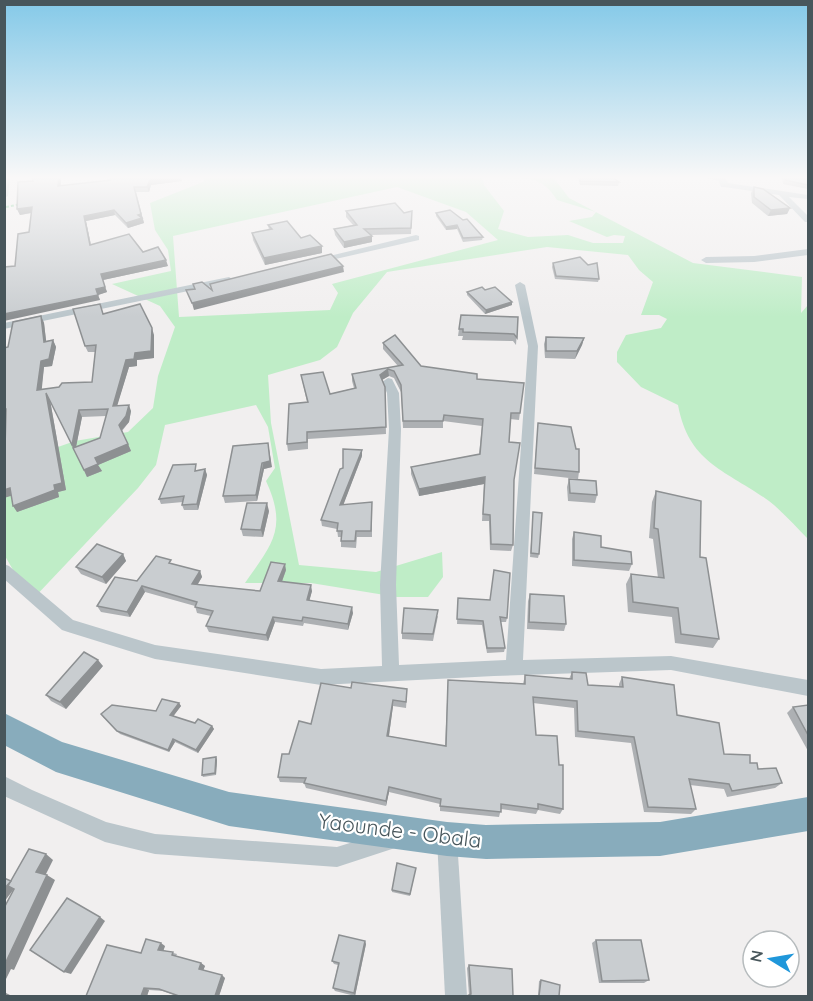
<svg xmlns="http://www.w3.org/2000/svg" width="813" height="1001" font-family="Quicksand,sans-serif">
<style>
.green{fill:#bfedc7;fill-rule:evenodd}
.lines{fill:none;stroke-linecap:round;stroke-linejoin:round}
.path{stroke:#78ca91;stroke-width:2;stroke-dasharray:3 2;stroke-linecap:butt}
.street{fill:#bbc6cb;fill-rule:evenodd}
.highway{fill:#88acbc;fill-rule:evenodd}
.wall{fill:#adb0b3;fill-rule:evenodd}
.shaded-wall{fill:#8d9092}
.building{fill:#c9cdd0;stroke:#8d9092;stroke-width:1.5}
.labels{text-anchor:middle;stroke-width:4.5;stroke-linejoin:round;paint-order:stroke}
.near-street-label{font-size:21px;fill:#48565b;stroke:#fff}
</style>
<rect width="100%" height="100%" fill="#f1efef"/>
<path class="green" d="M205,177H482L484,185L504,211L498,229L528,237L568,235L593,243H623L625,236L614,235L607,237L569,221L592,217L596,212L557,200C541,174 526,179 499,178L553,177L569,198L693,263L802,277L801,313L808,305V539C796,527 783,512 769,501C726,470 689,464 678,405L641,387L617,362V352L626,335L661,328L667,319L659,315H641L653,282L639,270L628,255L547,247L387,272L353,313L337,347L320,360L268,375L271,423L299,565L376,572L442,552L443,577L428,597H397L311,583H245C272,544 288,529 266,481L275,468L268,427L256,405L165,425L156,465L138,488L31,601L5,556L4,462L21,460L75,441L128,432L153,408L158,376L175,327L160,306L112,284L171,271L168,250L155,230L150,203L203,182ZM397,187L466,212L498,240L332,284L338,293L330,310L179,317L173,236Z"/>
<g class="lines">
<g class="path">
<path d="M58,178L66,177"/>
<path d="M6,207L21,204"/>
</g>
<g class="street">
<path d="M4,177H10L8,196L4,198Z"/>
<path d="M702,177H725L728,183L808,195V199L789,197L808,216V222H805L779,195L724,187H721L719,181Z"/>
<path d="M416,235L419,236V240L318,263L313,260Z"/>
<path d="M808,249V255L754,262L706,263L701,260L706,257L754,256Z"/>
<path d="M229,277L234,280L232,282L4,329V323Z"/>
<path d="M520,282L525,285L538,346L523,660L671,656L808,680V696L671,670L494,676L321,685L155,659L68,632L62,630L4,579V564L9,566L73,620L155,645L321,669L382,666L380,585L389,429L387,393L382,382L388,378L392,379L399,393L401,429L396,585L399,665L506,660L528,346L515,285Z"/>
<path d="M4,776L32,790L106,822L155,834L337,847L388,831L395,834L398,841L395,848L337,867L155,854L105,842L4,796Z"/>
<path d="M447,829L454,832L457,839L467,996H445L437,839L440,832Z"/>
</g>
<path class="highway" d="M4,713L62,742L229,792L447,822L486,825L660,822L808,797V831L660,856L486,859L447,856L229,826L56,772L4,745Z"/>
</g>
<g class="wall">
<path d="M32,177H61V186L182,181L151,185L149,192H136L144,223L128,228L115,215L86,221L91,245L143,252L168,266L103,280L107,292L98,295L100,300L15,266L29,232L32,213L20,215L17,209L33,181Z"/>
<path d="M578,177H612L619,182L618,186L580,185Z"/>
<path d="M782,177H808V189L783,184Z"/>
<path d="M754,187L790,208L787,214L768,216L752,203L751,193Z"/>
<path d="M346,211L404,213L412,211L411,234L371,235L372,236V242L344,248L335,235L334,229L353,225L346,217Z"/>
<path d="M436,213L463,220L483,237L482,240L463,242L457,229L446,230L436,216Z"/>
<path d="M268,225L322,246V253L265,265L253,240L252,233L269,230Z"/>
<path d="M553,263L599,279L598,282L555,279L552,267Z"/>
<path d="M485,290L512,302V305L485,314L467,295V292Z"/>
<path d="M104,314L154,335V358L137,360V366L129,367L117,405L131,411L129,422L122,431L131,451L98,465L102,471L87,477L50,400L66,490L58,492L59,497L17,512L8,347L41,316L44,323L46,341L53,340L56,347L52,366L44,367L41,390L92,382L95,352H88L85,346ZM106,416L100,438L76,447L82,417Z"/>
<path d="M518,317L516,345L513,341L462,340L463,336H458L459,329Z"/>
<path d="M546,337L584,338L582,345L575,359L545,358L544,344Z"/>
<path d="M383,343L421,366L477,379L524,383L519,420L510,419L509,442L514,480L513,545L511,551L490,550L489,521H482L484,484L419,496L411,474V467L479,454L482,426L443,421V428H403L401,392L394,378L389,376L382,380L385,387L386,434L308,439V449L288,451L287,444L307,402L301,375L330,394L354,388L352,381V374L398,366L383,349Z"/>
<path d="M538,423L579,472L578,479L534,474Z"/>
<path d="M233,446L272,467L264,469L257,501L225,503L223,496Z"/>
<path d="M362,456L343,505L372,508V537H357L356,548L341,547V537H338L337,529L322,526L321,520L343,468Z"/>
<path d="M205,469L207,475L198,510H184L182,505L183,502L161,504L159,499L198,470Z"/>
<path d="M569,479L597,495L595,503L568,501L567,487Z"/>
<path d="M656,491L700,557L719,639L713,648L675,643L672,617L628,612L626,584L631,574L658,578L653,539L649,538L652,502Z"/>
<path d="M269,511L263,537L243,536L241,529Z"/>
<path d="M533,512L539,554L538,558L530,557Z"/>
<path d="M574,532L632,564L629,571L572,566V539Z"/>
<path d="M123,554L126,561L106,584L81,574L76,567Z"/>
<path d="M173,564L200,571L202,577L198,584L260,591L286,570L282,581L312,591L309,601L353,613L348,630L304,623L303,626L275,622L268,641L209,632L206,626L211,616L197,613L195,606L145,592L130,617L101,612L97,606L137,581Z"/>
<path d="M530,594L566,624L564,631L527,629L528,601Z"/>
<path d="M458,598L507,618L506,622H501L505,648L504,652L487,653L482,625L457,624Z"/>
<path d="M438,616L433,641L402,639V633Z"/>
<path d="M103,666L66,709L51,701L46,695Z"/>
<path d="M572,672L588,685L619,687V684L622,677L677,715L724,754L750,763L758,769L782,783L775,788L727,797L724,789L690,785L696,809L691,814L644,812L631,743L575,737L574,708L533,703L536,735L559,765L563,809L560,814L538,810L536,814L501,809L499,817L440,811V804L389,792L386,806L306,788L304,783L280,782L278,777L289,754L311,724L351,688L407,695L406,708L393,706L389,736L445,746L448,680L523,684L525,675L569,679Z"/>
<path d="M179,703L181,706L173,716L195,723L212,726L214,729L198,753L175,742L169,752L120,734L103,717L156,711Z"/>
<path d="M808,705V751L787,713L793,707Z"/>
<path d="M216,757L217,760L216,775L203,777L202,775Z"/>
<path d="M416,868L410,896L392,892V890Z"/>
<path d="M596,940L649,980L644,983H599L592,943Z"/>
<path d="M366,944L355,996L335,991L333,988L338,965L334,964L332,961Z"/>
<path d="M165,946L163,950L177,954L176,956L201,963L205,966L203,970L225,978L219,996H177L163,991L149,990L147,996L141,953Z"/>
<path d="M469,965L512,969L469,995L467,968Z"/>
<path d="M541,980L559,996H538L539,981Z"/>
</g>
<g class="shaded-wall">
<path d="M59,177H61L60,191L58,186Z"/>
<path d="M173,177H181L182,181L151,185L149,192L147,187L150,180Z"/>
<path d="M134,187L144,223L128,228L126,223Z"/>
<path d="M32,207L35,212L20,215L17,209Z"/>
<path d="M790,208L787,214L768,216L771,210Z"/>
<path d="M114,210L115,215L86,221L92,250L84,216Z"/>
<path d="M457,225V229L446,230V227Z"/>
<path d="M372,236V242L344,248V242Z"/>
<path d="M322,246V253L265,265L264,258Z"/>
<path d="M166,260L168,266L103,280L101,274Z"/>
<path d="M343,266L344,272L194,310L192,303Z"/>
<path d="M105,287L107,292L98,295L100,300L4,321V314Z"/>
<path d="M512,302V305L485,314L486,310Z"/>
<path d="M41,316L44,323L47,348L44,342Z"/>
<path d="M152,328L154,335V358L137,360V366L129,367L115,413L113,406L126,360L135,353Z"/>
<path d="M584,338L582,345L575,359L577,351Z"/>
<path d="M53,340L56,347L52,366L44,367L41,397L37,390L41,361Z"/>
<path d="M388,369L389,376L380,381V375Z"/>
<path d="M46,393L50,400L66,490L58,492L59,497L17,512L13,506L54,485Z"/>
<path d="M129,405L131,411L129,422L121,431L119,425Z"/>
<path d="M79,410L82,417L75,452L72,445Z"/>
<path d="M268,443L272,467L264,469L257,501L256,495Z"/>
<path d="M128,444L131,451L98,465L102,471L87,477L84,470L95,458Z"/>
<path d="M362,450V456L341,511L340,505Z"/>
<path d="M205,469L207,475L198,510L197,504Z"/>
<path d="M485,477L484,484L419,496V489Z"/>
<path d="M10,488L14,495L4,498V490Z"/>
<path d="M267,503L269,511L263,537L261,530Z"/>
<path d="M123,554L126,561L106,584L102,577Z"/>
<path d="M285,564L286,570L280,587L278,581Z"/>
<path d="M200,571L202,577L194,590L192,584Z"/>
<path d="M311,585L312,591L308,606L307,600Z"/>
<path d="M142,586L145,592L130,617L127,612Z"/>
<path d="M352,607L353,613L348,630V624Z"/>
<path d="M273,617L275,622L268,641L266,635Z"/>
<path d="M98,660L103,666L66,709L60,702Z"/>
<path d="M393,700V706L388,742L387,736Z"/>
<path d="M179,703L181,706L172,718L170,715Z"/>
<path d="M212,726L214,729L198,753L196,750Z"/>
<path d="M173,739L175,742L169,752L168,750Z"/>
<path d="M216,757L217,760L216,775L215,773Z"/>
<path d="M389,787V792L386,806V801Z"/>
<path d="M46,854L53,860L44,878L36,872Z"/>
<path d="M47,875L55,880L14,970L11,969L6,979L4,978V966Z"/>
<path d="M11,881L17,885L4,902V889Z"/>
<path d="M100,917L105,921L71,974L64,972Z"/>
<path d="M365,941L366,944L355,996L354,993Z"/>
<path d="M161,943L165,946L163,952L158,950Z"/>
<path d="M201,963L205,966L203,971L199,969Z"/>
<path d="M222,975L225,978L219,996H215Z"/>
<path d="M144,988L149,990L147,996H141Z"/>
<path d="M4,993H6L12,996H7L4,995Z"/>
</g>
<g class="building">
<path d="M32,177H59L58,186L111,180L110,177H173L150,180L147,187H134L141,214L138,215L142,218L126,223L114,210L84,216L90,245L129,234L143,252L158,247L166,260L101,274L105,287L96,289L98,295L4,314V267L15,266L18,234L29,232L32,207L17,209L18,182L33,181Z"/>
<path d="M580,177H612L619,182L580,181Z"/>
<path d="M785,177H808V185L785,180Z"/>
<path d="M754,187L763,189L790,208L771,210L754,197Z"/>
<path d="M395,203L404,213L412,211L411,228L364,229L372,236L344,242L334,229L357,225L346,211Z"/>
<path d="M450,210L463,220L467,219L483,237L463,238L457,225L446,227L436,213Z"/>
<path d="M287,221L301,238L310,235L322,246L264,258L252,233L272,229L268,225Z"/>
<path d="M331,254L343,266L192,303L186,290L195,289L193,284L202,282L212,290L210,284Z"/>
<path d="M580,257L588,265L597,263L599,279L556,276L553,263Z"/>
<path d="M482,287L485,290L495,287L512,302L486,310L467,292Z"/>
<path d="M100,304L103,314L140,304L152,328L151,351L135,353L134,359L126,360L113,406L129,405L126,416L119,425L128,444L95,458L98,464L84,470L73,448L100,438L108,409L79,410L72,445L46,393L62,483L54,485L55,490L13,506L10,488L4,490L6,409H4V348L8,347L13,322L41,316L44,342L53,340L49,359L41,361L37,390L59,387L62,383L92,382L96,345L85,346L73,309Z"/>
<path d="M461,315L518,317L517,338L514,334L463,332V329H459Z"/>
<path d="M395,335L421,366L477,374V379L524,383L520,413H511L509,442L520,443L514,480L513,545L491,544L490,515L483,514L485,477L419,489L411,467L480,454L483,419L444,415L443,421H403L401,385L394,371L388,369L380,375L385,387L386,427L307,432V442L287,444L289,404L308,402L301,375L323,372L330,394L356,388L352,374L403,365L383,343Z"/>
<path d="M546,337L584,338L577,351H546Z"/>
<path d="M538,423L571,427L576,449H579V472L535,468Z"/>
<path d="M268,443L270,461L262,463L256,495L223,496L233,446Z"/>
<path d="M343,449L362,450L340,505L372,502L371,531H356L355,541H341L342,531H337L338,523L321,520L340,469L343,468Z"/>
<path d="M196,464L195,471L205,469L197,504L182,505L184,496L159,499L173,465Z"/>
<path d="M569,479L596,481L597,495L570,493Z"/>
<path d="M656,491L701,501L700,557L706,558L719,639L681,634L678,608L633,602L631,574L664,578L658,529L654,528Z"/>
<path d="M247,503H267L261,530L241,529Z"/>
<path d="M533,512L542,513L539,554L531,553Z"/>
<path d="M574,532L601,536V547L631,552L632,564L574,560Z"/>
<path d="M97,544L123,554L102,577L76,567Z"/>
<path d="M156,556L171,560L169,563L200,571L192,584L260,591L271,562L285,564L278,581L311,585L307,600L352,607L348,624L303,617L302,621L273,617L266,635L206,626L213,611L195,607L197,602L142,586L127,612L97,606L115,577L137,581Z"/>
<path d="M494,570L510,573L507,618L500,617L505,648H487L483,621L457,619L458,598L490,600Z"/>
<path d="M530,594L564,596L566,624L529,622Z"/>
<path d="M404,608L438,610L433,634L402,633Z"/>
<path d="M84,652L98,660L60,702L46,695Z"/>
<path d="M572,672L586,673L588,685L623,687L622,677L674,685L677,715L719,723L724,754L750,755V763H757L758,769L776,768L782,783L732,791L729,784L689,779L696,809L648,807L634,737L578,731L577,701L533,697L536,735L557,736L559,765H563V809L538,804V809L501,804V812L440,806L441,799L389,787L386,801L304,783L306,778L278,777L282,754H289L299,721L311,724L321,683L351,688L352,682L407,689L406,702L393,700L387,736L446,746L448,680L525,684V675L572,679Z"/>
<path d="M162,699L179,703L170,715L195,723L198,719L212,726L196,750L173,739L168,750L117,731L101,714L112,705L156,711Z"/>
<path d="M808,705V735L793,707Z"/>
<path d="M216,757L215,773L202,775L203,759Z"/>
<path d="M29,849L46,854L36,872L47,875L4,966V908L14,889L8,886Z"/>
<path d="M397,863L416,868L410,894L392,890Z"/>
<path d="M4,878L11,881L4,889Z"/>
<path d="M67,898L100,917L64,972L30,950Z"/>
<path d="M339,935L365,941L354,993L333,988L339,963L332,961Z"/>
<path d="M146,939L161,943L158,950L173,952L172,955L201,963L199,969L222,975L215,996H179L159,989L144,988L141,996H86L107,945L141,953Z"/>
<path d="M596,940H641L649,980L602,981Z"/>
<path d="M469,965L512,969L513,996H467L471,994Z"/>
<path d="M541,980L560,985L559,996H539Z"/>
</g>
<linearGradient id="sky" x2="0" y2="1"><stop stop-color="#84c9e8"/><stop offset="0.56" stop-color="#f9f8f8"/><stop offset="1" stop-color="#f9f8f8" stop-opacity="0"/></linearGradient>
<rect width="813" height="317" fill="url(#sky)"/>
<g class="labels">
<g class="near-street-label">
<text transform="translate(400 831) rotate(7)" y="7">Yaounde - Obala</text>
</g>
</g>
<rect width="813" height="1001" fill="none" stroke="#48565b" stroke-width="12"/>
<g transform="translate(771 959) rotate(281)"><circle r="28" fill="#ffffff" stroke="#b6bbbd" stroke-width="1.5"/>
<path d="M0-4.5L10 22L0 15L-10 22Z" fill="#2097da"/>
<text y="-9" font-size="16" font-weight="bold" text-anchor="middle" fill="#48565b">N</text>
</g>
</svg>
